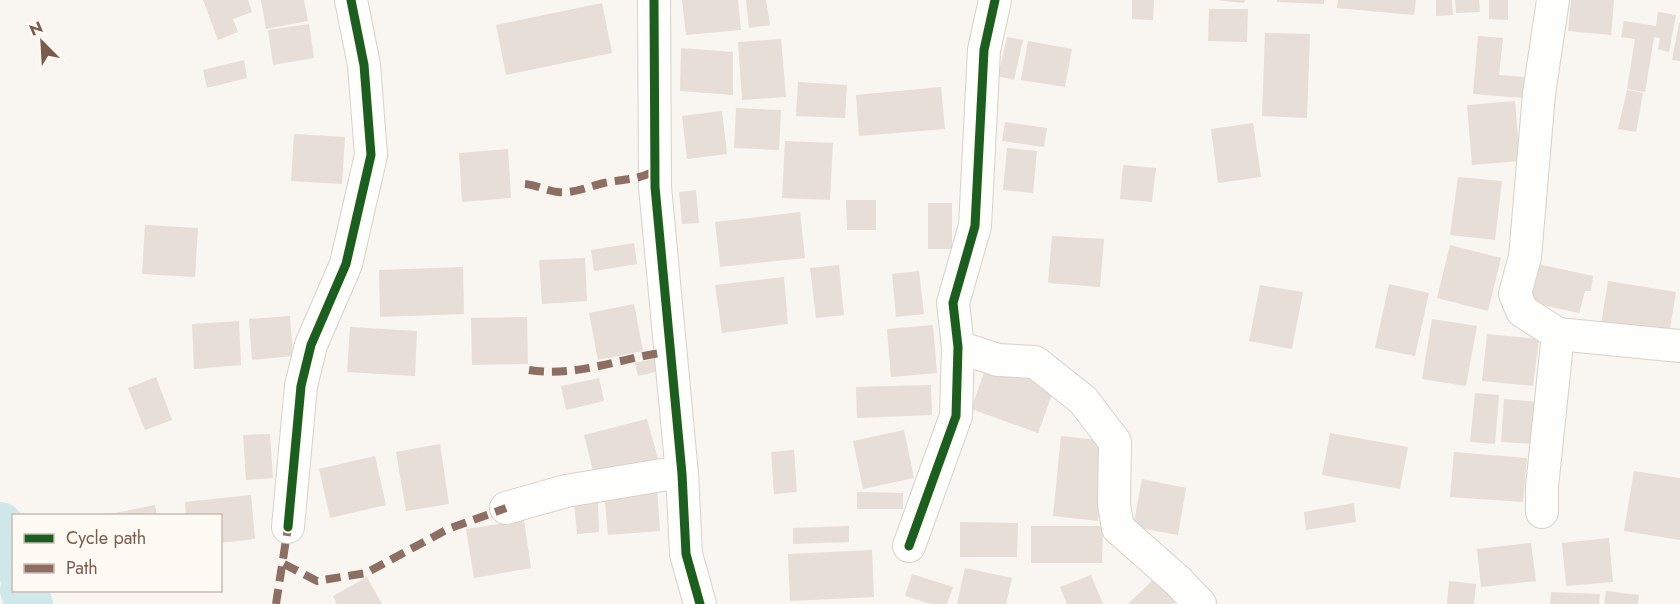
<svg xmlns="http://www.w3.org/2000/svg" width="1680" height="604" font-family="Jost,sans-serif">
<style>
.lines{fill:none;stroke-linecap:round;stroke-linejoin:round}
.river{stroke:#d0e8ea;stroke-width:48}
.building{fill:#e6ded7}
.street-casing{stroke:#d7d1cb;stroke-width:34}
.street{stroke:#fefefd;stroke-width:32}
.quiet{stroke:#8d6e63;stroke-width:8;stroke-dasharray:15 8;stroke-linecap:butt}
.cycleway-casing{stroke:#fffaf3;stroke-width:13}
.cycleway{stroke:#1b5e20;stroke-width:9}
</style>
<rect width="100%" height="100%" fill="#f9f5f0"/>
<g class="lines">
<g class="river">
<path d="M0,526L14,562"/>
<path d="M24,590L29,604"/>
</g>
</g>
<g class="building">
<path d="M203,0H248L252,12L233,19L238,32L218,40Z"/>
<path d="M261,0H304L308,21L266,29Z"/>
<path d="M682,0H738L741,30L686,35Z"/>
<path d="M746,0H766L770,25L749,28Z"/>
<path d="M1132,0H1154L1153,20L1132,19Z"/>
<path d="M1216,0H1245L1244,3Z"/>
<path d="M1277,0H1324V4L1277,2Z"/>
<path d="M1338,0H1416L1414,15L1337,8Z"/>
<path d="M1436,0H1452L1453,15L1436,16Z"/>
<path d="M1455,0H1479L1480,12L1456,13Z"/>
<path d="M1489,0H1508V20L1489,19Z"/>
<path d="M1571,0H1614L1611,35L1568,31Z"/>
<path d="M602,3L612,53L506,75L496,25Z"/>
<path d="M1209,9H1248L1247,42L1208,41Z"/>
<path d="M1658,12L1676,15L1669,52L1658,49L1660,38L1654,37L1645,92L1627,89L1635,39L1621,37L1624,21L1656,26Z"/>
<path d="M1679,23H1680V61L1672,60Z"/>
<path d="M309,24L314,58L273,65L268,30Z"/>
<path d="M1265,33L1310,34L1307,118L1262,116Z"/>
<path d="M1478,36L1503,38L1499,75L1525,77L1523,98L1473,94Z"/>
<path d="M1007,37L1023,40L1014,80L998,76Z"/>
<path d="M781,39L786,97L742,100L738,42Z"/>
<path d="M1028,41L1072,49L1065,87L1021,80Z"/>
<path d="M681,48L733,52V95L680,91Z"/>
<path d="M244,60L247,78L207,88L203,70Z"/>
<path d="M798,82L847,85L845,118L796,116Z"/>
<path d="M941,87L945,129L859,136L856,95Z"/>
<path d="M1627,90L1643,93L1636,132L1618,129Z"/>
<path d="M1515,101L1520,161L1472,165L1467,105Z"/>
<path d="M736,108L781,110L779,150L734,148Z"/>
<path d="M722,111L727,154L687,159L682,116Z"/>
<path d="M1005,122L1047,128L1044,147L1002,141Z"/>
<path d="M1253,123L1261,177L1218,183L1211,129Z"/>
<path d="M294,134L345,137L342,184L291,181Z"/>
<path d="M785,141L833,143L830,200L782,198Z"/>
<path d="M1007,148L1037,151L1033,193L1003,190Z"/>
<path d="M508,149L511,198L462,202L459,153Z"/>
<path d="M1123,165L1156,168L1152,202L1120,199Z"/>
<path d="M1458,177L1502,181L1495,240L1450,235Z"/>
<path d="M696,190L699,223L682,224L679,192Z"/>
<path d="M846,200H876V230H847Z"/>
<rect x="928" y="203" width="24" height="46"/>
<path d="M800,212L805,258L720,267L715,222Z"/>
<path d="M145,225L198,228L195,277L142,274Z"/>
<path d="M1052,236L1104,239L1100,287L1048,283Z"/>
<path d="M634,243L637,264L594,271L591,250Z"/>
<path d="M1450,245L1501,258L1488,311L1437,298Z"/>
<path d="M585,258L587,301L542,304L539,260Z"/>
<path d="M1538,264L1593,276L1591,291H1585L1579,313L1529,302Z"/>
<path d="M839,265L844,315L816,318L810,268Z"/>
<path d="M463,267L464,314L380,317L379,270Z"/>
<path d="M919,271L924,314L896,317L892,274Z"/>
<path d="M784,277L788,324L722,333L715,285Z"/>
<path d="M1608,281L1676,292L1669,335L1601,324Z"/>
<path d="M1389,284L1429,293L1415,356L1375,348Z"/>
<path d="M1260,285L1303,292L1292,349L1249,341Z"/>
<path d="M634,304L643,351L598,360L589,313Z"/>
<path d="M290,316L293,356L252,360L249,319Z"/>
<path d="M527,317L528,364L472,365L471,318Z"/>
<path d="M1432,319L1477,326L1466,386L1422,379Z"/>
<path d="M239,321L241,365L194,369L192,324Z"/>
<path d="M933,325L937,373L891,377L887,329Z"/>
<path d="M350,327L417,331L415,376L347,372Z"/>
<path d="M1487,334L1539,339L1533,386L1482,381Z"/>
<path d="M658,358L660,371L638,376L635,363Z"/>
<path d="M989,359L1056,384L1038,433L971,409Z"/>
<path d="M156,377L172,420L145,430L128,388Z"/>
<path d="M599,378L604,401L566,410L561,386Z"/>
<path d="M931,385L932,415L857,418L856,387Z"/>
<path d="M1475,393L1499,395L1495,444L1470,442Z"/>
<path d="M1504,399L1538,402L1535,444L1501,442Z"/>
<path d="M647,419L659,462L595,479L584,435Z"/>
<path d="M904,430L914,478L863,489L853,441Z"/>
<path d="M1330,433L1408,447L1400,489L1322,475Z"/>
<path d="M270,434L273,478L246,480L243,435Z"/>
<path d="M1061,436L1107,441L1098,521L1053,516Z"/>
<path d="M440,444L449,504L406,511L396,452Z"/>
<path d="M794,450L797,492L774,494L771,452Z"/>
<path d="M1454,452L1527,458L1523,502L1450,497Z"/>
<path d="M375,456L386,505L330,518L319,469Z"/>
<path d="M1634,471L1680,478V540L1624,531Z"/>
<path d="M1142,479L1186,488L1178,535L1133,527Z"/>
<path d="M657,488L660,531L608,535L604,492Z"/>
<path d="M857,492L903,493V509H857Z"/>
<path d="M251,495L255,539L220,543V516H186L185,502Z"/>
<path d="M598,502L599,532L577,534L574,503Z"/>
<path d="M1354,503L1356,522L1306,530L1304,512Z"/>
<path d="M155,505L157,516H110V514Z"/>
<path d="M524,520L531,568L474,578L466,529Z"/>
<path d="M960,522L1018,523L1017,557H960Z"/>
<path d="M849,526V542L793,544V528Z"/>
<path d="M1031,526H1103L1102,563H1031Z"/>
<path d="M1609,538L1613,582L1566,586L1562,543Z"/>
<path d="M1531,543L1536,581L1481,587L1477,549Z"/>
<path d="M872,550L874,597L790,601L788,554Z"/>
<path d="M965,568L1012,578L1006,604H957Z"/>
<path d="M912,574L953,587L947,604H931L905,596Z"/>
<path d="M1159,574L1181,597L1173,604H1128Z"/>
<path d="M1091,575L1103,604H1067L1060,587Z"/>
<path d="M367,577L382,604H337L333,596Z"/>
<path d="M1449,581L1476,584L1474,604H1447Z"/>
<path d="M1606,591L1639,595L1638,604H1604Z"/>
<path d="M1551,592L1600,594L1599,604H1550Z"/>
</g>
<g class="lines">
<g class="street-casing">
<g id="street">
<path d="M654,0L655,187L682,474L686,554L700,604"/>
<path d="M1558,334L1680,346"/>
<path d="M958,347L998,360L1035,362L1083,400L1115,442L1114,504L1118,528L1178,581L1200,604"/>
<path d="M506,508L566,491L662,475L682,474"/>
<path d="M1542,512V487L1558,334L1522,311L1515,294L1525,257L1539,94L1553,0"/>
<path d="M288,527L301,386L311,345L346,264L371,155L364,65L351,0"/>
<path d="M909,546L956,416L958,347L953,303L975,226L984,50L995,0"/>
</g>
</g>
<use href="#street" class="street"/>
<g class="quiet">
<path d="M525,184C537,185 547,191 558,192C573,194 590,186 604,183C623,179 638,180 655,171"/>
<path d="M529,370C577,378 622,357 669,352"/>
<path d="M284,564L317,581L366,573L448,529L506,508"/>
<path d="M276,604L288,527"/>
</g>
<g class="cycleway-casing">
<g id="cycleway">
<path d="M654,0L655,187L682,474L686,554L700,604"/>
<path d="M288,527L301,386L311,345L346,264L371,155L364,65L351,0"/>
<path d="M909,546L956,416L958,347L953,303L975,226L984,50L995,0"/>
</g>
</g>
<use href="#cycleway" class="cycleway"/>
</g>
<rect x="12" y="514" width="210" height="78" fill="#fffaf3" stroke="#cabbb1" stroke-width="1.5"/>
<rect x="24" y="534" width="30" height="9" fill="#1b5e20" stroke="#cabbb1" stroke-width="1.5"/>
<text x="66" y="544" font-size="18" fill="#7a5c4d">Cycle path</text>
<rect x="24" y="564" width="30" height="9" fill="#8d6e63" stroke="#cabbb1" stroke-width="1.5"/>
<text x="66" y="574" font-size="18" fill="#7a5c4d">Path</text>
<g transform="translate(42 42) rotate(336)" stroke="#fffaf3" stroke-width="4.5" paint-order="stroke">
<path d="M0-4.5L10 22L0 15L-10 22Z" fill="#7a5c4d"/>
<text y="-9" font-size="16" font-weight="bold" text-anchor="middle" fill="#7a5c4d">N</text>
</g>
</svg>
